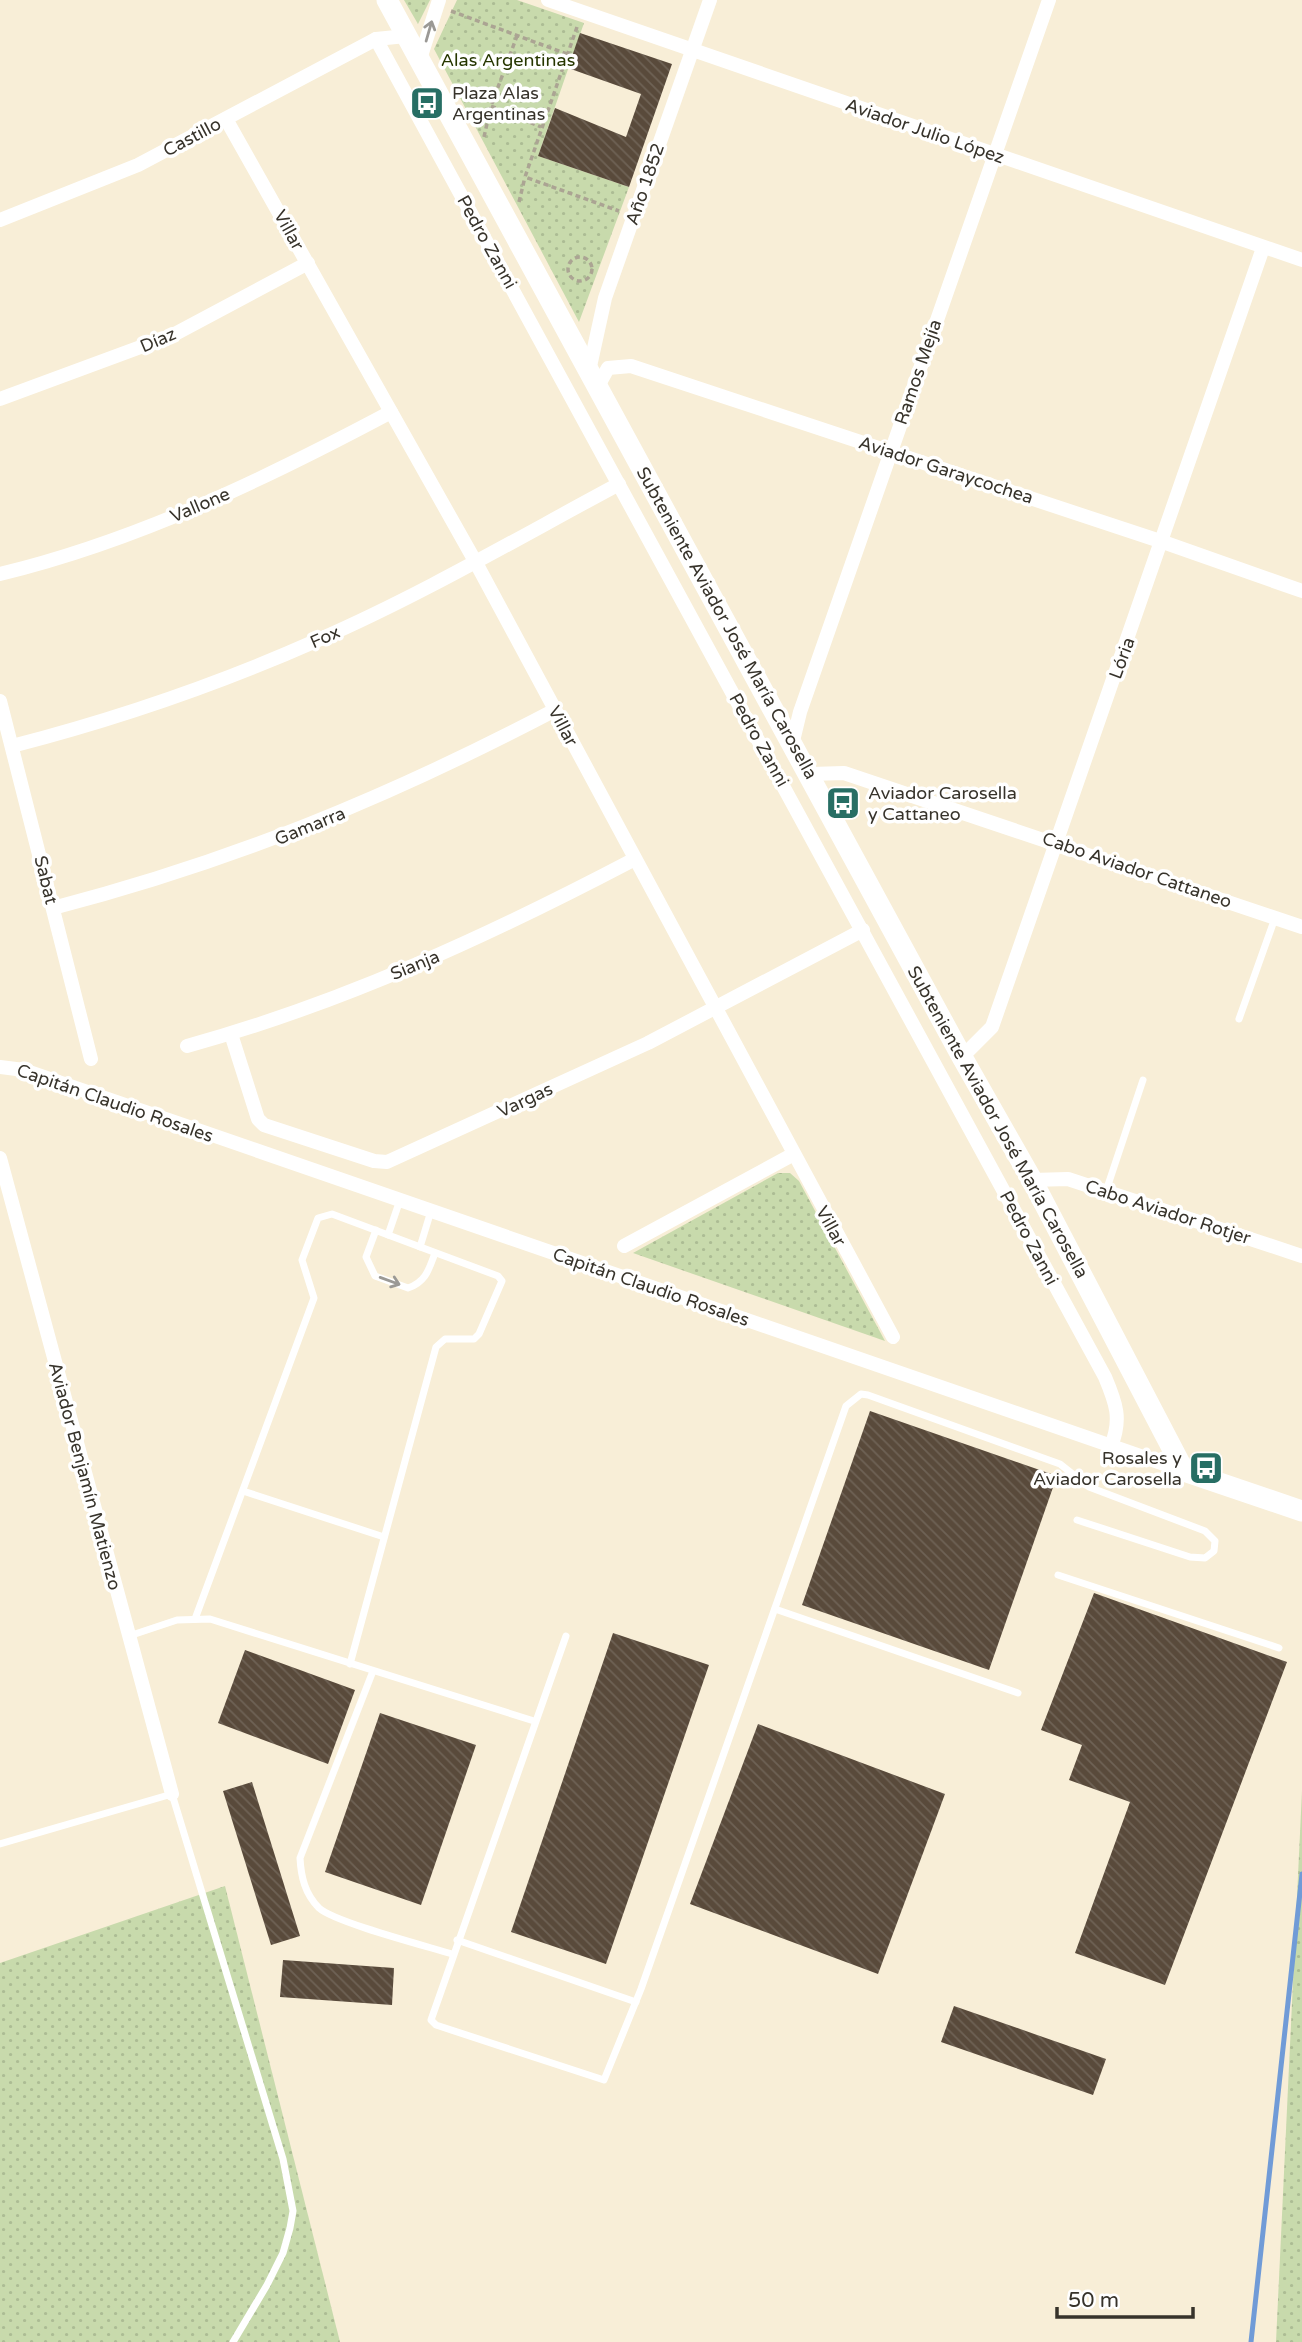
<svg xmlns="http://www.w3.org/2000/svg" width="1302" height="2342" font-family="'Varela Round',sans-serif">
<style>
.green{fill:url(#green-dots)}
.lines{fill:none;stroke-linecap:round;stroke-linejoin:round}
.stream{stroke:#709bd7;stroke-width:5}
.building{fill:url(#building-back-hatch)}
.path{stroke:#aba493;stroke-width:3.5;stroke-dasharray:5 3.5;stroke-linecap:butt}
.lane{stroke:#fff;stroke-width:7}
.street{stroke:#fff;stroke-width:14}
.secondary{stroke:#fff;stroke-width:21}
.oneway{stroke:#9b9995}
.labels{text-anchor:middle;stroke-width:7;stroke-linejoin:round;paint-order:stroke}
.park-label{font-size:18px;fill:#263600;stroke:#fff}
.poi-label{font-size:18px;fill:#37332b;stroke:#fff;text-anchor:start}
.street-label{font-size:18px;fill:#37332b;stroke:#fff}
</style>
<defs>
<pattern id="green-dots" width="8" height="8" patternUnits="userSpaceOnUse" patternTransform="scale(1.75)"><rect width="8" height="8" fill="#c8daac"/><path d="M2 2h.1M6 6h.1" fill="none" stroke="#acbc94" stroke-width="1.8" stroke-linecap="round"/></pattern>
<pattern id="building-back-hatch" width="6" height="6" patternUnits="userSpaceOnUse" patternTransform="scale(1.75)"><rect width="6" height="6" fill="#594a3b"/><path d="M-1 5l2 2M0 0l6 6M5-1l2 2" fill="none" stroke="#6e6255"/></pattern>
</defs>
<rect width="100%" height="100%" fill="#f8eed7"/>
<g class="green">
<path d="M404,0H430L418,24Z"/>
<path d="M457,0H517L584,23L538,156L629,187L579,322L434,49Z"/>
<path d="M778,1173H790L799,1181L885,1341L633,1253Z"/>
<path d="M1302,1791V2342H1276Z"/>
<path d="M225,1886L340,2342H0V1963Z"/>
</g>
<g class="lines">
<path class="stream" d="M1251,2342L1302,1874"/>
</g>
<g class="building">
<path d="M580,33L672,64L629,187L538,156L555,108L626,137L641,94L568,68Z"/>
<path d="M870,1411L1057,1476L989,1670L802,1605Z"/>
<path d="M1094,1593L1287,1662L1165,1985L1075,1953L1130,1802L1069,1780L1082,1745L1041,1730Z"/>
<path d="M613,1633L709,1665L606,1964L511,1932Z"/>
<path d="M245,1650L355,1690L328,1764L218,1723Z"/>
<path d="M380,1713L476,1745L421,1905L325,1872Z"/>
<path d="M758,1724L945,1794L878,1974L690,1904Z"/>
<path d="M252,1782L300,1936L271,1945L223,1791Z"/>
<path d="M283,1960L394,1968L392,2005L280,1997Z"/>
<path d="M954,2006L1106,2059L1093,2095L941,2042Z"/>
</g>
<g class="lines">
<g class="path">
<path d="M451,11L567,54"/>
<path d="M577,27L525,177L619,211"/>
<path d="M491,106L541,127"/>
<path d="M484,137L491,106L517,36"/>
<path d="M519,202L525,177"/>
<circle cx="580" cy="269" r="12"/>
</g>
<g class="lane">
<path d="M1239,1019L1275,918"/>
<path d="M1106,1191L1143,1080"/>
<path d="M376,1230L366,1257L375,1276L408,1288C426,1282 429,1269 435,1253"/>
<path d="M388,1235L400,1200"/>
<path d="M420,1247L431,1211"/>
<path d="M243,1491L384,1537"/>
<path d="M1058,1575L1279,1648"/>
<path d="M775,1609L1018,1693"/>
<path d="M195,1619L314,1298L302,1260L318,1218L332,1214L498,1276L502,1281L479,1334L474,1339H445L436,1347L350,1664"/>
<path d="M129,1636L177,1620L210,1619L534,1721"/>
<path d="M566,1636L431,2020L436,2025L604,2080L641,1989L846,1406L861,1394L868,1395L1060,1464L1089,1487L1205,1531L1215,1541L1214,1551L1205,1558L1190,1557L1077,1520"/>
<path d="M373,1671L300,1858C301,1877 305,1894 319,1908C334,1922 426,1946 452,1954"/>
<path d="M0,1844L172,1794L283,2159L293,2211L290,2228L283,2253L267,2285L233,2342"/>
<path d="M457,1940L636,2002"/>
</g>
<g class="street">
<path d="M548,0L1302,260"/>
<path d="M376,39L1105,1377C1116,1403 1122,1419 1111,1446"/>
<path d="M419,62L439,0"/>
<path d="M226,119L475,561L893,1337"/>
<path d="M0,220L138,165L376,39L406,36"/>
<path d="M589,371L605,298L710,0"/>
<path d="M598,386L608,368L631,366L1163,542L1302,591"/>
<path d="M0,399L173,335L308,263"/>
<path d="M0,574C137,541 267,478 391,412"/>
<path d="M0,701L91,1059"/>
<path d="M792,745L800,712L1049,0"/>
<path d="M12,746C117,719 219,684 318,640C421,595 520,537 619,484"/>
<path d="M811,774L844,773L1302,927"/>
<path d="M53,908C234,861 389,797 555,710"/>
<path d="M231,1034L258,1119L264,1125L374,1161L387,1162L648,1043L863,930"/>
<path d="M187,1046C343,1003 490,935 633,860"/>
<path d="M962,1057L992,1027L1263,248"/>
<path d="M0,1067L24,1070L1184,1471"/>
<path d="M0,1158L172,1794"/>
<path d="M1032,1180L1068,1179L1302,1256"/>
<path d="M624,1246L792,1155"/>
</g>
<path class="secondary" d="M387,0L962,1057L1032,1180L1184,1471L1302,1511"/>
</g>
<defs><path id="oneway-shaft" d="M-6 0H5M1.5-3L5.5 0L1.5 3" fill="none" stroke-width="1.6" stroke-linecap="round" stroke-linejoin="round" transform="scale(1.75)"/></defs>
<g class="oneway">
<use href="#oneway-shaft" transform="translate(429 31) rotate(-74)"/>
<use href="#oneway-shaft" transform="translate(390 1281) rotate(20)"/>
</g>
<defs>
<g id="bus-square" transform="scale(1.75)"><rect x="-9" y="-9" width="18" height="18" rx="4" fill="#276e64" stroke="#fff"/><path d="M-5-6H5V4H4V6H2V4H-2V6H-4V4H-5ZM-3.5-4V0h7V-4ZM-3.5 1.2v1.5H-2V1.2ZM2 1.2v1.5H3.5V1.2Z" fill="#fff"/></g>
</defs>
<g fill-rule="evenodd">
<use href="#bus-square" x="427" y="103"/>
<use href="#bus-square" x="843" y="803"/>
<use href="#bus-square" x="1206" y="1468"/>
</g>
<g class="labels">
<g class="park-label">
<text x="508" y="66">Alas Argentinas</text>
</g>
<g class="poi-label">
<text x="452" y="99">Plaza Alas<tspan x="452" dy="21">Argentinas</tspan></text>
<text x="868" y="799">Aviador Carosella<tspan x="868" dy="21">y Cattaneo</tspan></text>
<text x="1182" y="1464" text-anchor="end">Rosales y<tspan x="1182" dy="21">Aviador Carosella</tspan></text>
</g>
<g class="street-label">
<text transform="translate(925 131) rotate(19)" y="6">Aviador Julio López</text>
<text transform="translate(192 137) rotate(-28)" y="6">Castillo</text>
<text transform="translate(645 184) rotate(-71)" y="6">Año 1852</text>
<text transform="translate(289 230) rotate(61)" y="6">Villar</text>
<text transform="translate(487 242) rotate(61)" y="6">Pedro Zanni</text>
<text transform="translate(158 340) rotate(-23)" y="6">Díaz</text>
<text transform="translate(918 372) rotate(-71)" y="6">Ramos Mejía</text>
<text transform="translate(946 470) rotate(18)" y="6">Aviador Garaycochea</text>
<text transform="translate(200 505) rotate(-23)" y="6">Vallone</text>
<text transform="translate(727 623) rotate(61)" y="6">Subteniente Aviador José María Carosella</text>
<text transform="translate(325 637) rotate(-24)" y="6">Fox</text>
<text transform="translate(1122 658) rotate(-70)" y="6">Lória</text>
<text transform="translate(563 726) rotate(62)" y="6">Villar</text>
<text transform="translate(759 740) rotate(61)" y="6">Pedro Zanni</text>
<text transform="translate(310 826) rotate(-22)" y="6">Gamarra</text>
<text transform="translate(1137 870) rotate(19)" y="6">Cabo Aviador Cattaneo</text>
<text transform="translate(46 880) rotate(76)" y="6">Sabat</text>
<text transform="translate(415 965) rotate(-22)" y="6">Sianja</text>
<text transform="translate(525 1100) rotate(-25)" y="6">Vargas</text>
<text transform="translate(115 1103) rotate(19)" y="6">Capitán Claudio Rosales</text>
<text transform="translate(998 1122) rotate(61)" y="6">Subteniente Aviador José María Carosella</text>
<text transform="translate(1168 1212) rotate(18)" y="6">Cabo Aviador Rotjer</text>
<text transform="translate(831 1226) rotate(61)" y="6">Villar</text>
<text transform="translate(1029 1238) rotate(62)" y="6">Pedro Zanni</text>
<text transform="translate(651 1287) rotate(19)" y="6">Capitán Claudio Rosales</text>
<text transform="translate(85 1476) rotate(75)" y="6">Aviador Benjamín Matienzo</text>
</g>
</g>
<path d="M1057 2307v10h136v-10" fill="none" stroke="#37332b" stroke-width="3.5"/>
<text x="1068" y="2307" font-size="21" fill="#37332b" stroke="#ffffff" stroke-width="5" paint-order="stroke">50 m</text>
</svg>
